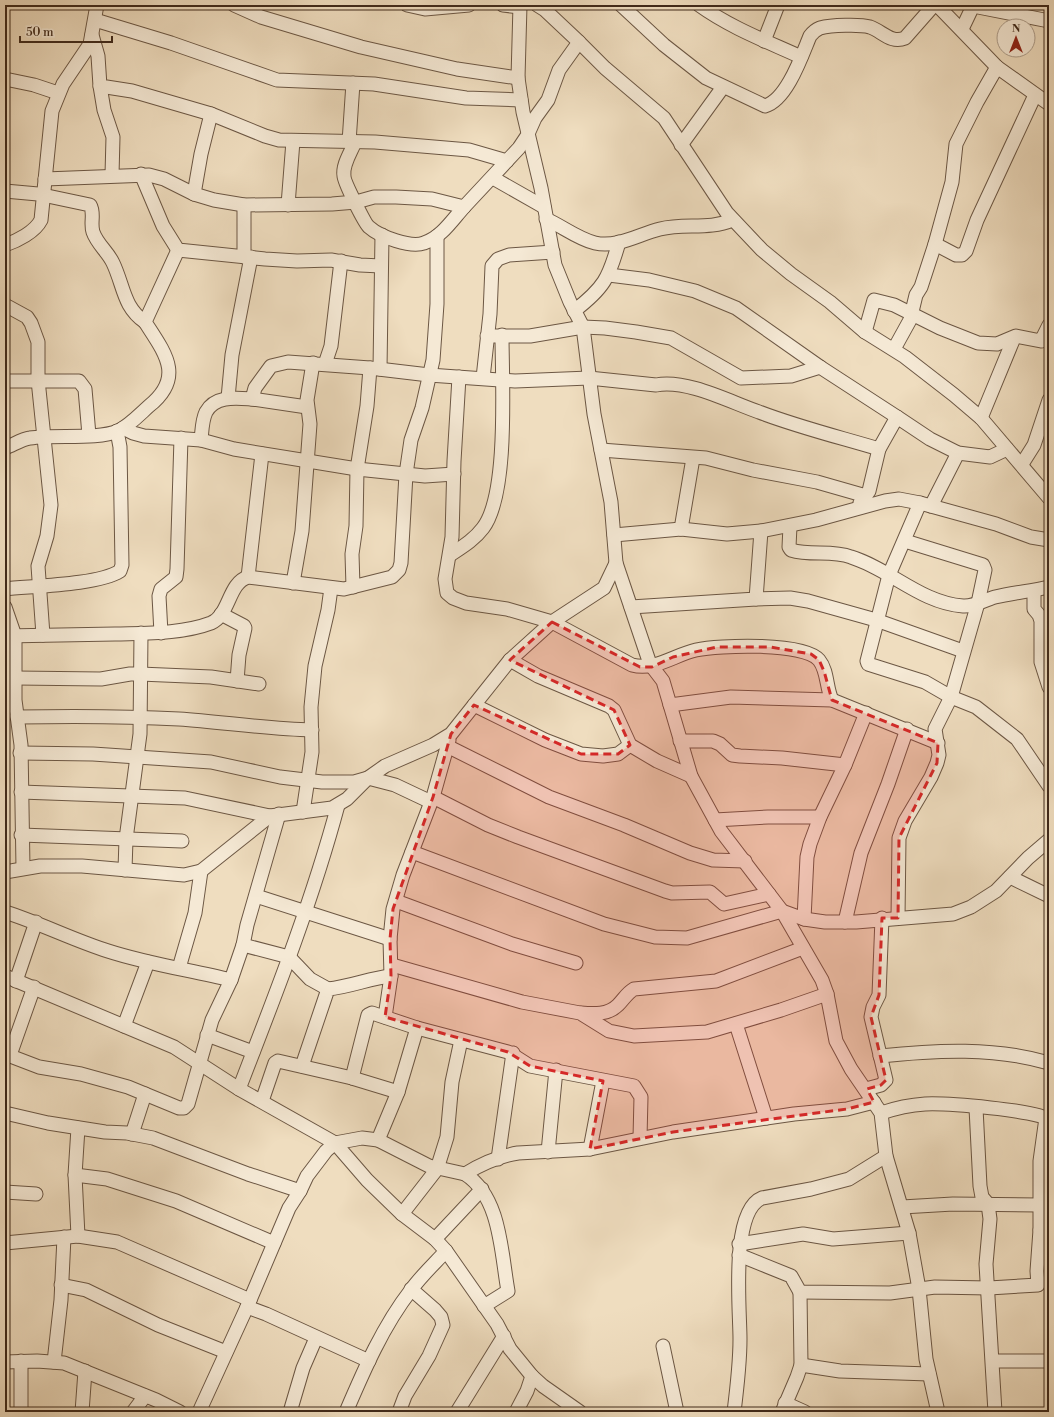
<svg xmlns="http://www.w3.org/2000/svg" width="1054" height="1417" font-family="'Libre Bodoni',serif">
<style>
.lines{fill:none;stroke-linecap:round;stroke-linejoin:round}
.minor-casing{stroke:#6c5744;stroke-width:15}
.minor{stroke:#f5e9d5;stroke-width:13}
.marked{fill:#d62828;fill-opacity:0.2;stroke:#d62828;stroke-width:3;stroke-dasharray:8 5;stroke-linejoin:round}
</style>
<rect width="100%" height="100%" fill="#efddbf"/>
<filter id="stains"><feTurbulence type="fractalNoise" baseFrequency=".005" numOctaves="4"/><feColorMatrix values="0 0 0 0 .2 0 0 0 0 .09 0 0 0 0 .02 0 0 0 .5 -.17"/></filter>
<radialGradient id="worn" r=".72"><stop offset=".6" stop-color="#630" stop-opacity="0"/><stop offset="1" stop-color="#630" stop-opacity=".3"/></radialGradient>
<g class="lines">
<g class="minor-casing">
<g id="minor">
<path d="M234,5L261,17L361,47L457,69L518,78"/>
<path d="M407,5L425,9L469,5"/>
<path d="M503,5L520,7"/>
<path d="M520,5L518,78L523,112L541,188L555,265L570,302L583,327L594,414L611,502L616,563L650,664L663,681L691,776L721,831L782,911L822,980L827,994L836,1041L851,1069L881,1113L886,1156L909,1233L919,1289L926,1359L938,1412"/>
<path d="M537,5L545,10L579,42L605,68L664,118L727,213L762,250L791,274L830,302L865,332L905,357L954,395L981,418L1049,498"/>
<path d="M621,5L664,45L706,78L765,106C787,100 802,55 810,36C813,32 815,30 820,28C831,25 860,24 870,27C882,31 891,44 905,38L934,5"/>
<path d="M699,5C731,28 766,41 801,57"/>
<path d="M937,5L997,67L1049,104"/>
<path d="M95,20L171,43L277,80L374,84L466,98L521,100"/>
<path d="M962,29L973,6L1049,21"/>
<path d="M92,35L98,56L100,86L132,91L211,114L265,136L279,140L375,142L469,150L507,161"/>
<path d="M764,41L778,5"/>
<path d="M5,79L34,85L58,93"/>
<path d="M100,86L104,110L113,137L112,175"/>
<path d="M349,142L353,83"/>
<path d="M355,142C351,152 342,165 344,176C344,182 365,224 369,227C380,237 411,248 424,243C441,238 453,219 464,207"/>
<path d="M681,145L723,87"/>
<path d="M141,174L163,226L178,250L265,259L297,261L331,260L360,265L381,266"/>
<path d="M493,178L544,207"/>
<path d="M45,179L149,175L164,179L194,194L214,200L244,205L332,204L356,202L374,197H396L432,199L464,207L519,148L527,136L535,118L548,100L559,70L579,42"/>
<path d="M5,191L38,194L90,205C95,213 90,223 93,232C97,244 108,252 113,263C124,286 123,307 145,322"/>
<path d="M194,194L201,154L211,114"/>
<path d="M288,205L293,141"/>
<path d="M546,219C562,226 578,239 595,243C618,248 639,234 660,229C685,223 709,230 732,220"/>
<path d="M935,244L956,255H962L966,251L977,220L1035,95"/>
<path d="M5,245C17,241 35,232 41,220L52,111L63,84L90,44L97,5"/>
<path d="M244,257V205"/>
<path d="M609,275L649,280L695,291L736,308L820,367L897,417"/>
<path d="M5,305L27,317L31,323L38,342V380L51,505L47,536L38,566L43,635"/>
<path d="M574,311C604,288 609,278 619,242"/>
<path d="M865,332L874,300L894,305L940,328L978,343L997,344L1016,336L1041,341L1049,325"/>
<path d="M487,336H530L583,327L605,328L636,332L671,338L741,378L791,376L820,367"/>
<path d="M894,349L910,320L916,295L921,287L935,244L952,182L956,144L977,102L997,67"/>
<path d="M325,364L331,346L341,261"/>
<path d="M380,369L382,235"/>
<path d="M459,377L454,461L452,537L445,579L447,593L453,598L466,603L507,609L552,622L632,665C655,671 674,655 696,650C719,645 804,642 819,660C828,671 826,688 832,700"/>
<path d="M483,378L490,314L492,266L498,259L509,255L553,252"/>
<path d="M5,381H79L85,389L89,435"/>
<path d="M228,398L232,355L251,257"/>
<path d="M252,399L307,407"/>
<path d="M981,418L1014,338"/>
<path d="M123,428L133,433L144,436L201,440L234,449L357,469L425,476L454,474"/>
<path d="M201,440C202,431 202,420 206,412C215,395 237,398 252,399L255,388L271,366L288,362L370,368L429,375L515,381L589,378L656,385C687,379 730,402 759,412C798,427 839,437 879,449L897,417L930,439L958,453L990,457L1007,449"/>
<path d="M5,448C13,445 22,439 30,438C55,434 97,440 118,431C130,425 140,414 149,406C185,377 165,353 145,322L178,250"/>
<path d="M601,450L706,458L753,470L817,482L866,496"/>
<path d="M1022,464L1034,445L1049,400"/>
<path d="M860,503L869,491L879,449"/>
<path d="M920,503L889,575L867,661L868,664L925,682L951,697L976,707L1017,739L1049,786"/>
<path d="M931,506L958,453"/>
<path d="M790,526L789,547L791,550C810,556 832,550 851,557C890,569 921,603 963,606C974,607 984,600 995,597C1012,593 1031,591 1049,587"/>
<path d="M681,529L693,458"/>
<path d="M614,535L681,529L727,534L761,531L816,520L885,501L899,499L920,503L996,524L1031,537L1049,540"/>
<path d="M450,555C462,547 474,540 483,528C509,494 502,380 502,335"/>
<path d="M248,577L262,454"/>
<path d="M293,583L302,531L310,424L307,400L313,363"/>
<path d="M353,587L352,554L356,526L357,469L367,406L370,368"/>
<path d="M5,589C32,586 98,585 120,571L122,565L120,447L117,431"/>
<path d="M1034,591V609L1039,615L1041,621V662L1049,687"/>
<path d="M756,599L790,598L808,601L876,620L963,651"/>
<path d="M5,607L15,636V700L21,745L23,868"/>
<path d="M631,607L756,599L761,531"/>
<path d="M221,614L244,626L245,628L239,655L237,681"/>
<path d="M161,633L159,596L161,589L176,577L177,569L181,438"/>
<path d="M5,636C41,635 78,635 115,634C145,633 182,634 211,623C230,615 228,583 248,577L344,589L392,577L399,570L401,563L406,474L411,440L422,408L433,360L437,304V236"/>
<path d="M510,660L538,676L609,706L614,710L630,745L657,761L691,776"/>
<path d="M16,678L101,679L130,674H140L211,677L259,684"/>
<path d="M474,705L545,740L581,754L603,756L618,754L630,745"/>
<path d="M670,705L731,697L832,700L938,743"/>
<path d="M17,717C71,716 125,716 179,719C223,722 267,729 312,730"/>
<path d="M680,741H713L720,744L732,755L740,756L782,758L845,765"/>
<path d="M449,747L549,797L624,825L690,853L713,860L745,861"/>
<path d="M20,753L93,754L211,762L280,777L322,782H354L368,778L395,785L431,802"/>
<path d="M21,792L185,798L270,816"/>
<path d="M433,797L488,825L518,837L665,891L672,893L710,892L724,904L769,894"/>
<path d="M303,812L312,752L311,707L315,666L328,610L331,588"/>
<path d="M715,820L768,817H820"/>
<path d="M21,835L182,841"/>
<path d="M412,852L604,924L655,937L687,938L782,911L804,919L825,922H856L953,914L971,907L996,891L1028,858L1049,840"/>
<path d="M125,870L126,839L140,734L141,633"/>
<path d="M5,872L40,866H82L184,875L201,871L270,816L332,808L347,799L368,778L385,766L433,745L451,734L510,660L552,622L604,588L616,563"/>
<path d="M1010,877L1049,896"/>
<path d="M256,896L390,939"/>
<path d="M396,901L512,944L576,963"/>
<path d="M5,912C40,923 73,940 108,951C148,964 190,970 231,980"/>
<path d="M898,918L899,838L905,821L931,777L937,763L939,755L935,729L951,697L978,603L985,570L983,565L905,541"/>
<path d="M804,919L807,857L810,844L820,817L845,765L866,713"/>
<path d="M845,922L861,853L888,784L907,729"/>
<path d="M243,945L289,957L310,979L328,989"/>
<path d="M392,965L522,1002L580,1013L609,1031L634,1036L707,1032L781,1010L827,994"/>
<path d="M179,968L195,913L201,871"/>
<path d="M5,976L174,1047L239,1089L335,1143L367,1180L402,1214L435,1239L446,1251L497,1324L510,1349L532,1376L543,1386L580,1412"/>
<path d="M16,981L36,922"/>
<path d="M581,1013C594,1014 608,1015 618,1005C624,999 627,993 634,989L716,981L803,948"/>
<path d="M385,1017L391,976L390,939L393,909L403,875L433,797L449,740"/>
<path d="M736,1024L766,1118"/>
<path d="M124,1026L148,962"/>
<path d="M207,1035L253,1052"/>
<path d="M5,1054L39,1067L81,1074L128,1087L179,1108H184L188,1104L212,1020L231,980L243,945L247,925L279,814"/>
<path d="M10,1055L34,987"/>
<path d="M880,1056C937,1050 994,1047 1049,1063"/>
<path d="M302,1066L328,989C350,987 370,978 391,976"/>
<path d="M352,1078L368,1015L372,1013L417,1028L508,1052L530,1066L634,1086L641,1097L640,1138"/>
<path d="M239,1089C275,996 312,902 338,805"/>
<path d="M866,1089L881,1085L886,1080L871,1017L873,1007L879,995L882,918"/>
<path d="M262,1101L275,1063L278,1061L352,1078L398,1092"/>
<path d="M976,1108L980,1186L982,1197L988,1204L990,1219L986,1264L995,1412"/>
<path d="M5,1113L48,1123L105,1132L127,1133L153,1138L248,1174L300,1191"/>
<path d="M881,1113C896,1108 910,1105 925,1104C944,1103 1039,1110 1049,1120"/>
<path d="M132,1134L145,1094"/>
<path d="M378,1140L398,1092L417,1028"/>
<path d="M590,1149L603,1081"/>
<path d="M548,1152L556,1070"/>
<path d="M498,1159L513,1053"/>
<path d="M465,1174C501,1197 501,1253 508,1291L484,1306"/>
<path d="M75,1175L107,1179L176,1201L274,1243"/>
<path d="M5,1192L36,1194"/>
<path d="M902,1207L953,1204L1039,1205"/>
<path d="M402,1214L437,1169L447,1137L452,1082L461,1040"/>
<path d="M1040,1230V1161L1046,1118"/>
<path d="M78,1236L75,1175L78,1128"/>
<path d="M435,1239L482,1189"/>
<path d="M5,1243L78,1236L117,1242L250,1300"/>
<path d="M739,1244L803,1234L833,1239L909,1233"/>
<path d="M739,1255L791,1276L800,1292L890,1293L935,1287L989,1288L1038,1285L1037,1271L1040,1230H1049"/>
<path d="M61,1285L86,1290L158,1325L226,1352"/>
<path d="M247,1307L266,1314L369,1361"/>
<path d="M663,1346L677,1412"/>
<path d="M993,1361H1049"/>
<path d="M5,1362L37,1361L64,1363L156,1400L180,1412"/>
<path d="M54,1362L61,1300L64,1237"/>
<path d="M801,1365L840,1371L929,1374"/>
<path d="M785,1403L805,1412"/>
<path d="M21,1412V1361"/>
<path d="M82,1412L85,1371"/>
<path d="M133,1412L145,1396"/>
<path d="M199,1412L247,1307L289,1208L300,1191L307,1176L326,1151L335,1143L362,1138L378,1140L429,1166L465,1174C481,1164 500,1156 518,1153L590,1149L673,1132L794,1114L847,1109L874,1102"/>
<path d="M290,1412L303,1368L316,1338"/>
<path d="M346,1412C364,1370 383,1326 411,1290C421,1276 434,1264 446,1251"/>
<path d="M399,1412L405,1396L429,1356L443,1325L441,1317L435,1310L411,1289"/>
<path d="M457,1412L504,1336"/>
<path d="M516,1412L527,1391L532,1376"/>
<path d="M734,1412C737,1388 740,1363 740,1339C740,1309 730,1211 762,1198L811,1189L849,1179L886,1156"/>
<path d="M782,1412L797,1377L801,1365L800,1292"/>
</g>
</g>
<use href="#minor" class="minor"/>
</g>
<path class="marked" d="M552,622L640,667H652L673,657L717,647H770L811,654L819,660L824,671L832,700L938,743L937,763L899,838L898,918H882L879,995L871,1017L886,1080L881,1085L867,1089L874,1102L847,1109L673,1132L590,1149L603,1081L530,1066L508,1052L385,1017L391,976L390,939L393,909L433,797L451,734L474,705L581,754H618L630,745L614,710L510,660Z"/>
<rect width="1054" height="1417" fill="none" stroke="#efddbf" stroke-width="20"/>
<rect x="6" y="6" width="1042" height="1405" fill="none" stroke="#402a1b" stroke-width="2"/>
<rect x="10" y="10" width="1034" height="1397" fill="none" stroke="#402a1b"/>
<g transform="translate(1016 38)"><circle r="19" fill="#f5e9d5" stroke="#ad9d8b"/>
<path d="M0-3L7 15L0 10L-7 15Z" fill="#8f2418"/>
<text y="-6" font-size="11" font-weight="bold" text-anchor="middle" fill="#402a1b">N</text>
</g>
<path d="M20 36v6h92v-6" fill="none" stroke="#402a1b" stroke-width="2"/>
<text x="26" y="36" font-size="12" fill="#402a1b" stroke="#f5e9d5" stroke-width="3" paint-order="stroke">50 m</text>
<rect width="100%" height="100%" filter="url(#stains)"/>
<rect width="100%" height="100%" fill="url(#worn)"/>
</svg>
